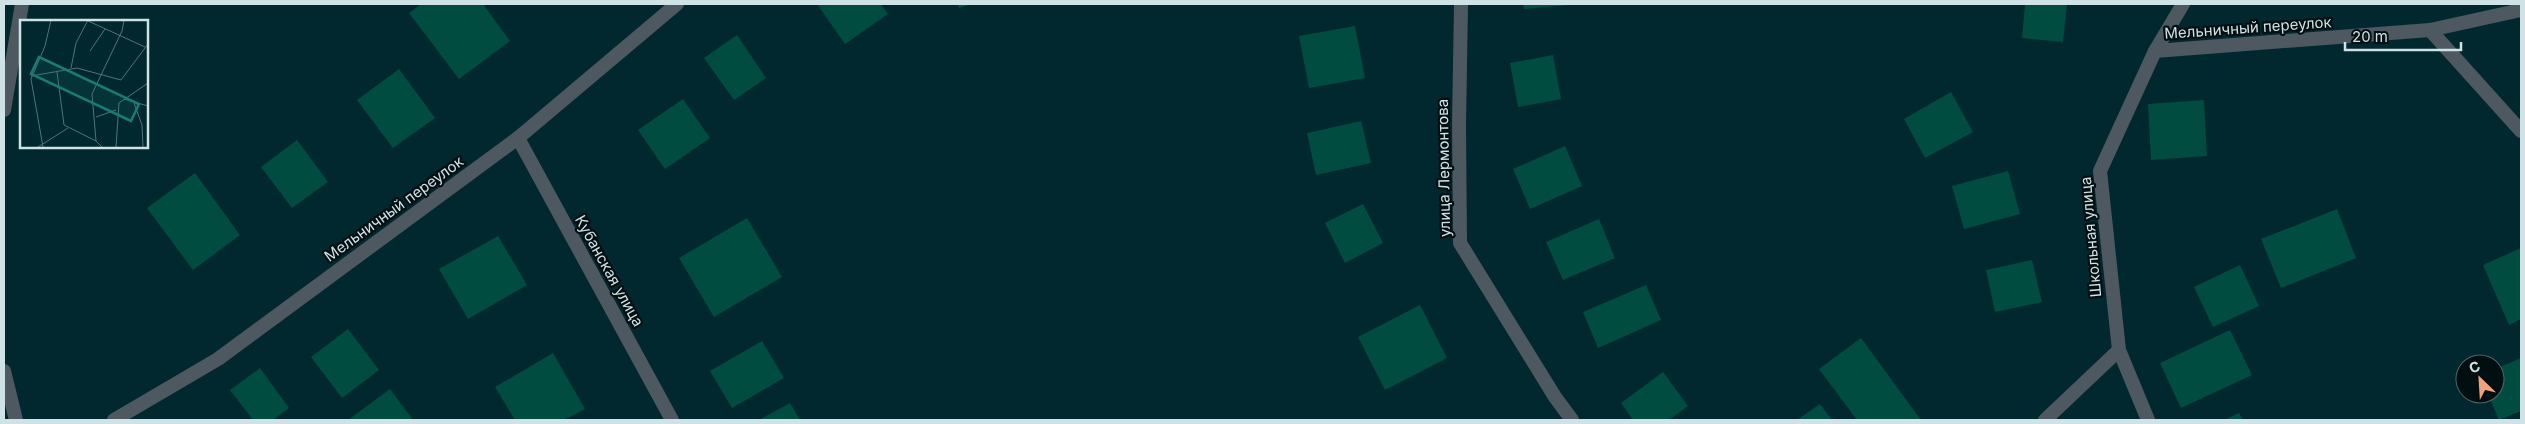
<svg xmlns="http://www.w3.org/2000/svg" width="2525" height="424" font-family="Inter,sans-serif">
<style>
.building{fill:#004c40}
.lines{fill:none;stroke-linecap:round;stroke-linejoin:round}
.minor{stroke:#4d5861;stroke-width:14}
.tertiary{stroke:#4d5861;stroke-width:14}
.labels{text-anchor:middle;stroke-width:4.5;stroke-linejoin:round;paint-order:stroke}
.street-label{font-size:15px;fill:#cfe3e7;stroke:#020f11}
.inset-road{fill:none;stroke:#537378;stroke-width:1}
.view{fill:#197b74;fill-opacity:0.15;stroke:#197b74;stroke-width:2.5}
.inset-edge{fill:none;stroke:#cfe3e7;stroke-width:2.5}
</style>
<rect width="100%" height="100%" fill="#01282e"/>
<g class="building">
<path d="M421,4H483L510,41L459,79L409,13Z"/>
<path d="M817,4H881L888,14L845,44Z"/>
<path d="M958,4H972L959,8Z"/>
<path d="M1523,4H1570V5L1524,9Z"/>
<path d="M2025,4H2067L2063,42L2022,38Z"/>
<path d="M1355,26L1365,78L1309,88L1299,36Z"/>
<path d="M737,35L766,78L734,100L704,58Z"/>
<path d="M1553,55L1561,99L1518,107L1510,63Z"/>
<path d="M399,69L435,118L393,148L357,100Z"/>
<path d="M1951,92L1973,132L1925,158L1904,119Z"/>
<path d="M683,99L710,138L665,169L638,130Z"/>
<path d="M2204,100L2207,156L2151,160L2148,104Z"/>
<path d="M1361,121L1371,163L1316,175L1307,133Z"/>
<path d="M297,140L328,182L292,208L261,167Z"/>
<path d="M1565,146L1582,186L1530,209L1513,169Z"/>
<path d="M2008,171L2020,214L1964,229L1952,186Z"/>
<path d="M195,173L240,235L193,270L147,208Z"/>
<path d="M1363,204L1383,243L1345,263L1325,223Z"/>
<path d="M2337,209L2356,258L2281,288L2261,239Z"/>
<path d="M747,218L782,277L714,317L679,258Z"/>
<path d="M1599,219L1615,258L1563,280L1546,242Z"/>
<path d="M498,236L527,285L468,319L439,269Z"/>
<path d="M2521,248V319L2509,325L2483,265Z"/>
<path d="M2032,260L2042,302L1995,312L1986,270Z"/>
<path d="M2240,265L2259,306L2213,327L2194,287Z"/>
<path d="M1646,285L1661,320L1598,348L1583,312Z"/>
<path d="M1420,305L1447,358L1385,390L1358,337Z"/>
<path d="M348,329L379,370L342,398L311,357Z"/>
<path d="M2230,330L2252,375L2181,408L2160,363Z"/>
<path d="M1861,338L1921,420H1857L1819,369Z"/>
<path d="M762,341L784,378L732,408L710,371Z"/>
<path d="M553,353L585,409L564,420H515L495,387Z"/>
<path d="M2521,358V411L2499,420L2488,394H2495V369Z"/>
<path d="M260,368L289,408L273,420H253L230,390Z"/>
<path d="M1663,372L1688,406L1669,420H1633L1621,403Z"/>
<path d="M390,389L413,420H348Z"/>
<path d="M790,403L800,420H759Z"/>
<path d="M1820,404L1832,420H1797Z"/>
<path d="M2239,413L2243,420H2224Z"/>
</g>
<g class="lines">
<g class="minor">
<path d="M2430,30L2521,131"/>
<path d="M2155,51L2430,30L2521,10"/>
<path d="M4,110L22,4"/>
<path d="M518,138L672,420"/>
<path d="M4,371L16,420"/>
<path d="M114,420L218,359L518,138L677,4"/>
<path d="M2045,420L2119,350"/>
</g>
<g class="tertiary">
<path d="M1461,4L1459,125L1460,243L1555,397L1572,420"/>
<path d="M2148,420L2119,350L2100,171L2155,51L2183,4"/>
</g>
</g>
<g class="labels">
<g class="street-label">
<text transform="translate(2248 28) rotate(-4)" y="5">Мельничный переулок</text>
<text transform="translate(1444 168) rotate(-91)" y="5">улица Лермонтова</text>
<text transform="translate(394 209) rotate(-36)" y="5">Мельничный переулок</text>
<text transform="translate(2091 237) rotate(-95)" y="5">Школьная улица</text>
<text transform="translate(609 271) rotate(61)" y="5">Кубанская улица</text>
</g>
</g>
<g transform="translate(20 20)">
<rect width="128" height="128" fill="#01282e"/>
<path class="inset-road" d="M66,0L125,27M70,31L85,9M51,48L56,23L68,0M37,52L44,105L76,121L82,127M11,56L57,48L101,60L128,24M104,79L128,86M114,83L122,105L123,127M76,97L96,90M76,121L72,74L102,11L104,0M18,127L48,108M23,127L11,59L25,26L31,0M96,127L99,83L128,63"/>
<path class="view" d="M19,37L119,84L111,101L11,54Z"/>
<rect width="128" height="128" class="inset-edge"/>
</g>
<rect width="2525" height="424" fill="none" stroke="#cfe3e7" stroke-width="10"/>
<g transform="translate(2480 379) rotate(335)"><circle r="24" fill="#020f11" stroke="#546467"/>
<path d="M0-4L9 19L0 12L-9 19Z" fill="#f1a17c"/>
<text y="-8" font-size="14" font-weight="bold" text-anchor="middle" fill="#cfe3e7">С</text>
</g>
<path d="M2345 42v8h116v-8" fill="none" stroke="#cfe3e7" stroke-width="2.5"/>
<text x="2352" y="42" font-size="15" fill="#cfe3e7" stroke="#020f11" stroke-width="4" paint-order="stroke">20 m</text>
</svg>
